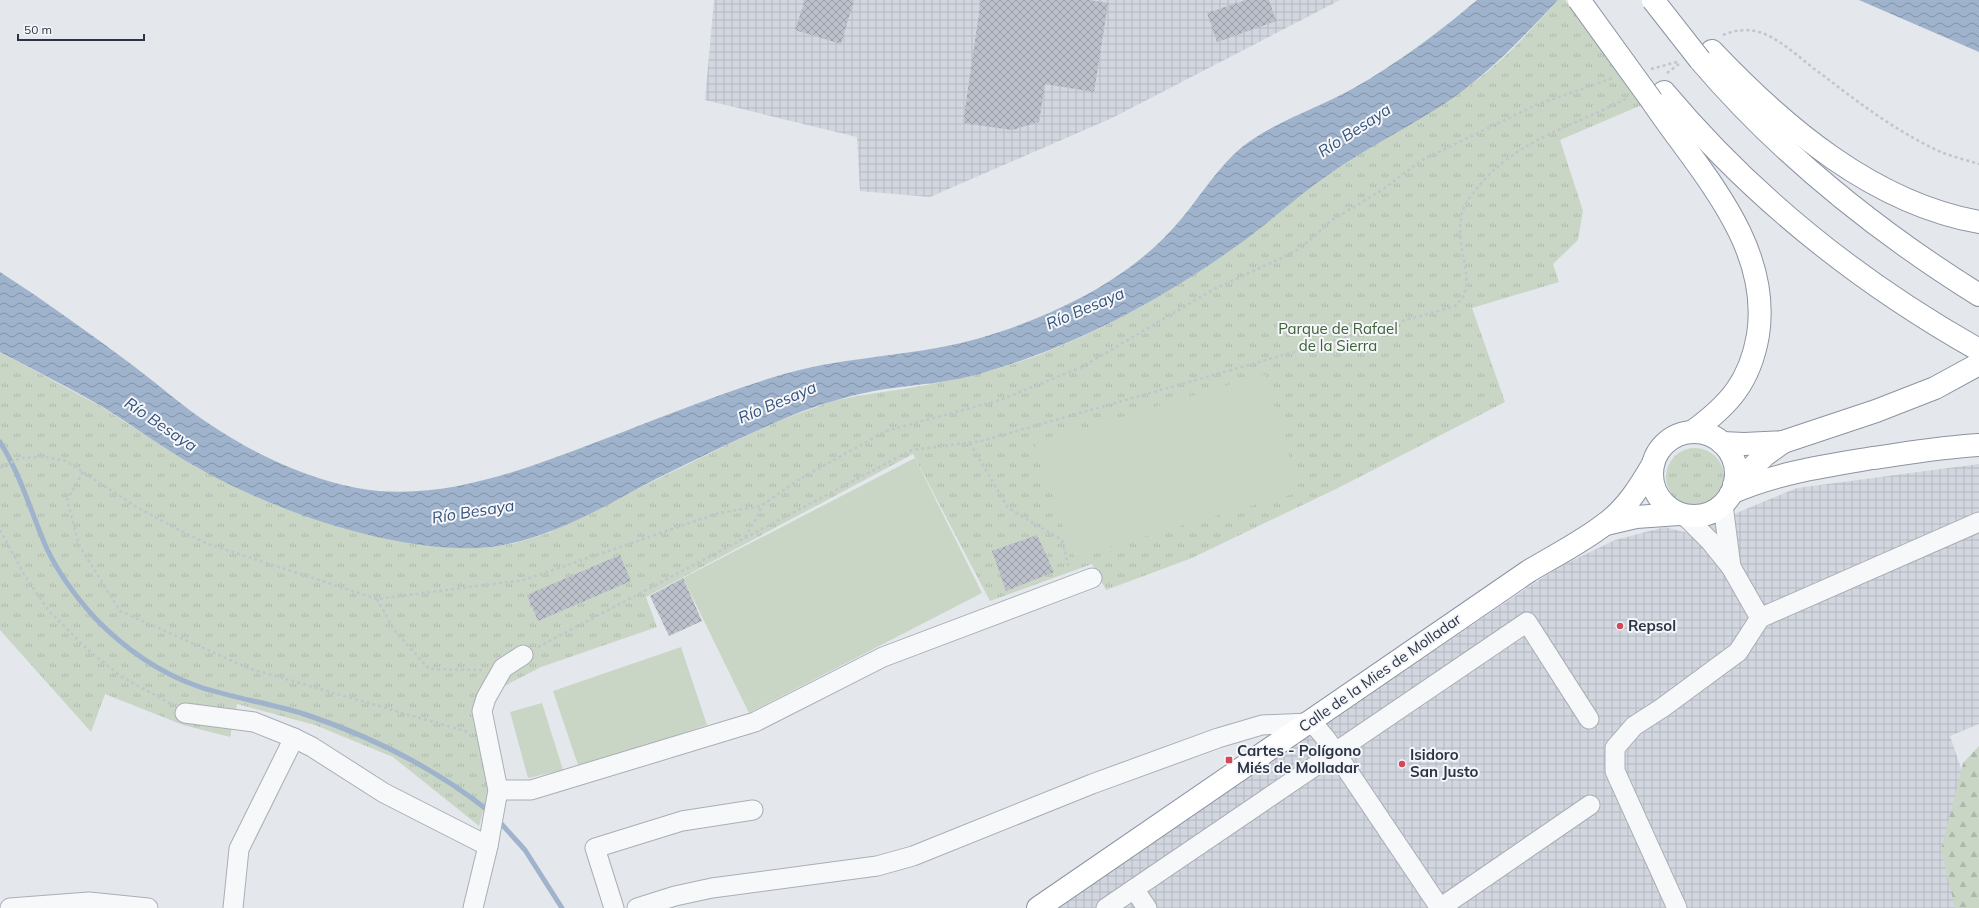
<svg xmlns="http://www.w3.org/2000/svg" width="1979" height="908" font-family="Mulish,sans-serif">
<style>
.industrial{fill:url(#industrial-grid)}
.grass{fill:url(#grass-tufts)}
.forest{fill:url(#forest-firs)}
.pitch{fill:#c9d6c5}
.water{fill:url(#water-waves)}
.lines{fill:none;stroke-linecap:round;stroke-linejoin:round}
.stream{stroke:#9fb4cc;stroke-width:5}
.building{fill:url(#building-cross-hatch)}
.minor-casing{stroke:#a9aeb7;stroke-width:21}
.highway-casing{stroke:#8b94a3;stroke-width:24}
.path{stroke:#c2c5cb;stroke-width:2.5;stroke-dasharray:3 3;stroke-linecap:butt}
.minor{stroke:#f7f8fa;stroke-width:19}
.highway{stroke:#fff;stroke-width:22}
.highway-bridge-casing{stroke:#8b94a3;stroke-width:24;stroke-linecap:butt}
.highway-bridge{stroke:#fff;stroke-width:22}
.poi-dot{fill:#d1495b;stroke:#f4f6f9;stroke-width:1.5}
.labels{text-anchor:middle;stroke-width:4;stroke-linejoin:round;paint-order:stroke}
.park-label{font-size:15px;fill:#3f6138;stroke:#f4f6f9}
.poi-label{font-size:15px;font-weight:bold;fill:#2b3445;stroke:#f4f6f9;text-anchor:start}
.street-label{font-size:15px;fill:#2b3445;stroke:#f4f6f9}
.water-label{font-size:16px;font-style:italic;fill:#34527a;stroke:#f4f6f9}
</style>
<defs>
<pattern id="industrial-grid" width="8" height="8" patternUnits="userSpaceOnUse"><rect width="8" height="8" fill="#d2d6de"/><path d="M0 4h8M4 0v8" fill="none" stroke="#b4b8c0"/></pattern>
<pattern id="grass-tufts" width="24" height="20" patternUnits="userSpaceOnUse"><rect width="24" height="20" fill="#c9d6c5"/><path d="M3 7l-1-3M5 7V3M7 7l1-3M15 17l-1-3M17 17v-4M19 17l1-3" fill="none" stroke="#adb8ab"/></pattern>
<pattern id="forest-firs" width="22" height="20" patternUnits="userSpaceOnUse"><rect width="22" height="20" fill="#c9d6c5"/><path d="M5 1l3.5 6h-7zM16 11l3.5 6h-7z" fill="#adb8ab"/></pattern>
<pattern id="water-waves" width="16" height="10" patternUnits="userSpaceOnUse"><rect width="16" height="10" fill="#9fb4cc"/><path d="M0 5q4-4 8 0t8 0" fill="none" stroke="#8293a7"/></pattern>
<pattern id="building-cross-hatch" width="8" height="8" patternUnits="userSpaceOnUse"><rect width="8" height="8" fill="#bbc0ca"/><path d="M0 0l8 8M0 8l8-8" fill="none" stroke="#989da6"/></pattern>
</defs>
<rect width="100%" height="100%" fill="#e4e7ec"/>
<g class="industrial">
<path d="M714,0H1340L1112,118L930,197L860,191L857,137L705,100Z"/>
<path d="M1979,464V724L1950,736L1979,821V908H1058L1293,745L1530,586L1561,566L1615,540L1665,527L1688,533L1797,488Z"/>
</g>
<g class="grass">
<path d="M1558,0H1565L1644,104L1560,140L1583,211L1578,240L1553,264L1559,282L1472,308L1505,402L1340,487L1192,558L1106,590L1092,564L990,601L913,454L646,597L657,627L541,667L475,701L488,778V794L479,826L393,757L315,725L237,704L230,737L183,725L105,694L91,732L0,630V352L100,406L197,468L263,499L335,525L388,538L484,548L516,543L548,533L727,445L781,420L836,400C883,391 932,386 978,374C1062,353 1141,310 1213,262C1255,234 1292,199 1334,170C1384,136 1440,111 1487,72C1513,51 1535,25 1558,0Z"/>
<circle cx="1695" cy="477" r="29"/>
</g>
<path class="forest" d="M1979,746V908H1955L1941,850L1963,763Z"/>
<g class="pitch">
<path d="M1265,374L1300,492L1074,557L1034,443Z"/>
<path d="M915,458L982,593L749,713L683,578Z"/>
<path d="M681,647L707,725L579,768L553,691Z"/>
<path d="M542,703L563,770L528,778L510,712Z"/>
</g>
<g class="water">
<path d="M1477,0H1558C1521,39 1486,77 1441,106C1404,130 1364,149 1328,175C1299,195 1273,219 1245,240C1176,290 1101,333 1020,361C998,368 976,376 952,380C926,385 900,386 874,391C842,397 811,407 781,420C738,439 696,459 654,480C591,513 530,552 457,548C373,545 271,509 198,468C164,449 134,426 101,406C68,387 34,370 0,352V272C45,301 88,332 131,364C158,384 183,407 211,425C254,454 306,478 357,488C438,503 520,471 594,443C657,419 720,393 784,374C836,359 889,357 942,347C991,338 1040,319 1084,296C1121,276 1155,251 1182,218C1202,194 1218,167 1242,147C1275,121 1317,109 1354,88C1398,63 1438,33 1477,0Z"/>
<path d="M1859,0H1979V52Z"/>
</g>
<g class="lines">
<g class="stream">
<path d="M0,442C21,475 31,513 47,549C59,574 76,597 95,618C124,648 158,672 197,686C232,698 269,703 304,714C370,736 435,768 490,812"/>
<path d="M497,819L525,850L562,908"/>
</g>
</g>
<g class="building">
<path d="M805,0H854L841,44L795,30Z"/>
<path d="M981,0H1090L1108,3L1094,92L1045,84L1039,122L1012,130L963,123Z"/>
<path d="M1246,0H1269L1276,21L1217,42L1207,13Z"/>
<path d="M1037,535L1054,572L1006,591L992,551Z"/>
<path d="M620,555L631,581L538,621L527,595Z"/>
<path d="M683,578L702,621L669,636L650,596Z"/>
</g>
<g class="lines">
<g class="minor-casing">
<g id="minor">
<path d="M1723,505L1731,567"/>
<path d="M1760,618L1979,522"/>
<path d="M185,713L254,722L294,738L312,747L384,793L488,846"/>
<path d="M498,790H531L755,722L883,657L1092,578"/>
<path d="M1134,889L1147,908"/>
<path d="M10,908L89,902L148,908"/>
<path d="M233,908L239,849L294,738"/>
<path d="M473,908L488,846L498,790L482,711L486,698L503,668L523,655"/>
<path d="M614,908L595,848L682,821L753,810"/>
<path d="M637,908L675,896L712,888L877,866L913,856L1092,784L1218,738L1262,725L1307,723L1317,728L1327,740L1440,908"/>
<path d="M1106,908L1527,622L1589,719"/>
<path d="M1440,908L1590,805"/>
<path d="M1677,908L1615,771V748L1634,726L1662,708L1738,652L1760,618L1731,567L1710,541L1685,516"/>
</g>
</g>
<g class="highway-casing">
<g id="highway">
<path d="M1712,51C1784,127 1873,203 1979,222"/>
<path d="M1700,60C1780,154 1875,230 1979,295"/>
<path d="M1664,92C1752,197 1860,283 1979,350"/>
<path d="M1652,101C1699,171 1772,244 1758,335C1750,382 1729,405 1692,432"/>
<circle cx="1694" cy="474" r="42"/>
<path d="M1722,443L1744,444L1783,442L1876,411L1935,388L1979,364"/>
<path d="M1734,485L1765,455L1783,442"/>
<path d="M1731,493C1776,473 1825,466 1873,458C1908,453 1943,447 1979,445"/>
<path d="M1606,524L1636,517L1679,514"/>
<path d="M1038,908L1529,571C1554,556 1582,542 1605,524C1626,509 1641,485 1653,464"/>
</g>
</g>
<g class="path">
<path d="M1723,35C1737,29 1753,28 1767,35C1788,45 1805,63 1824,76C1860,104 1899,133 1941,152C1953,157 1967,160 1979,164"/>
<path d="M1651,69L1677,62"/>
<path d="M1667,73L1679,64"/>
<path d="M970,443L1008,508L1062,540L1069,568"/>
<path d="M0,468L20,458L45,457L66,461L135,506L177,529L208,544L377,599L524,580L719,513L761,506L798,480L886,431L1000,400L1082,367L1214,289L1286,256L1302,247L1332,220L1382,190L1422,160L1536,105L1613,78"/>
<path d="M83,472L67,500L79,545L120,611L248,668L468,732"/>
<path d="M0,530L25,576L49,611L88,650L122,677L171,704"/>
<path d="M745,537L759,514L761,506"/>
<path d="M377,599L394,630L429,669L482,670"/>
<path d="M538,647L912,450L982,441L1455,306C1460,301 1465,296 1466,288C1469,263 1454,237 1463,210C1467,199 1475,191 1482,182C1523,137 1575,126 1627,98"/>
</g>
<use href="#minor" class="minor"/>
<use href="#highway" class="highway"/>
<g class="highway-bridge-casing">
<g id="highway-bridge">
<path d="M1579,0L1652,101"/>
<path d="M1653,0L1700,60"/>
</g>
</g>
<use href="#highway-bridge" class="highway-bridge"/>
</g>
<g class="poi-dot">
<circle cx="1620" cy="626" r="4"/>
<rect x="1225" y="756" width="8" height="8" rx="2"/>
<circle cx="1402" cy="764" r="4"/>
</g>
<g class="labels">
<g class="park-label">
<text x="1338" y="334">Parque de Rafael<tspan x="1338" dy="17">de la Sierra</tspan></text>
</g>
<g class="poi-label">
<text x="1628" y="631">Repsol</text>
<text x="1237" y="756">Cartes - Polígono<tspan x="1237" dy="17">Miés de Molladar</tspan></text>
<text x="1410" y="760">Isidoro<tspan x="1410" dy="17">San Justo</tspan></text>
</g>
<g class="street-label">
<text transform="translate(1380 673) rotate(-35)" y="5">Calle de la Mies de Molladar</text>
</g>
<g class="water-label">
<text transform="translate(1354 130) rotate(-33)" y="6">Río Besaya</text>
<text transform="translate(1085 308) rotate(-23)" y="6">Río Besaya</text>
<text transform="translate(777 402) rotate(-23)" y="6">Río Besaya</text>
<text transform="translate(161 424) rotate(34)" y="6">Río Besaya</text>
<text transform="translate(473 511) rotate(-9)" y="6">Río Besaya</text>
</g>
</g>
<path d="M18 34v6h126v-6" fill="none" stroke="#2b3445" stroke-width="2"/>
<text x="24" y="34" font-size="12" fill="#2b3445" stroke="#f4f6f9" stroke-width="3" paint-order="stroke">50 m</text>
</svg>
